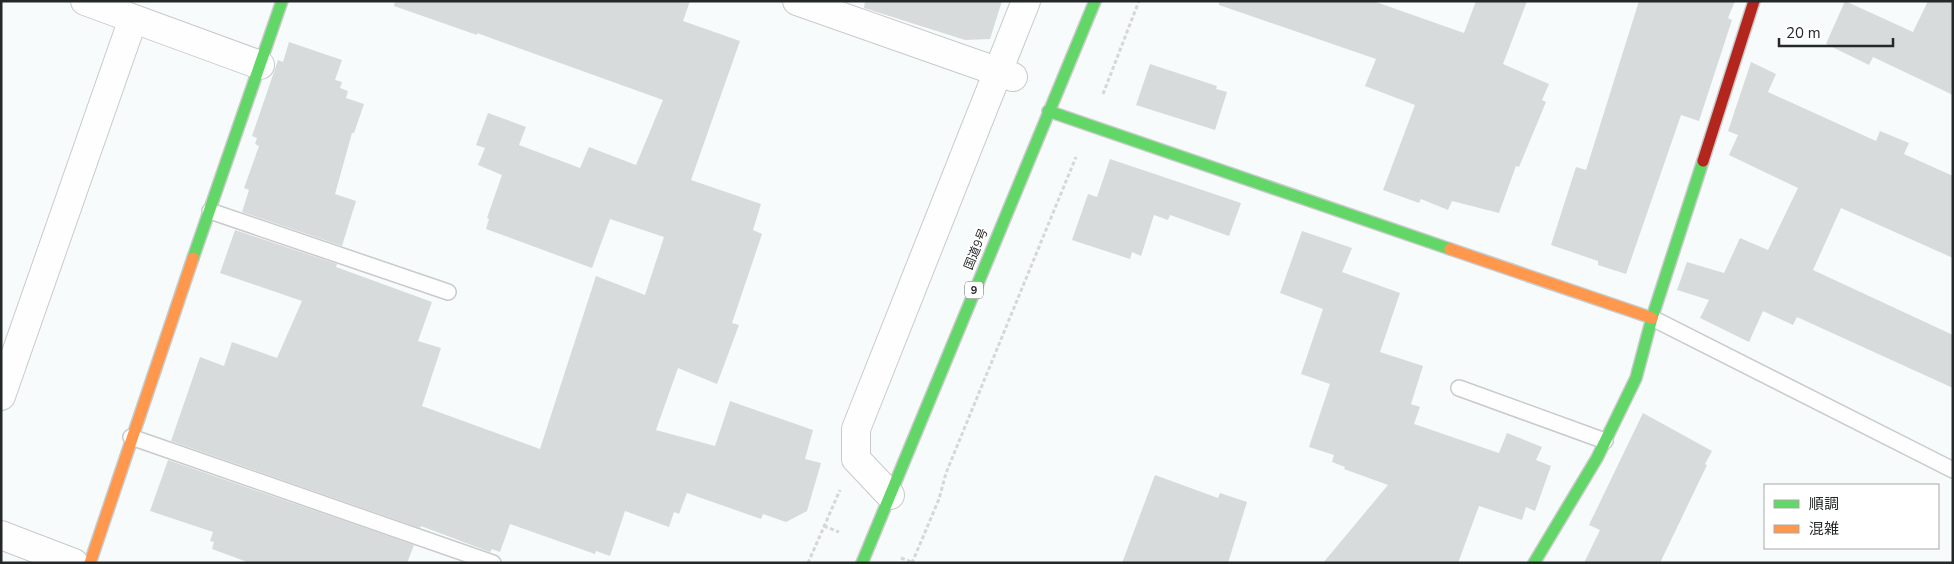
<svg xmlns="http://www.w3.org/2000/svg" width="1954" height="564" font-family="'Nunito Sans','Noto Sans JP',sans-serif">
<style>
.building{fill:#d7dbdb}
.lines{fill:none;stroke-linecap:round;stroke-linejoin:round}
.lane-casing{stroke:#c8cbcb;stroke-width:18}
.street-casing{stroke:#c8cbcb;stroke-width:30}
.fast-casing{stroke:#c8cbcb;stroke-width:14}
.slow-casing{stroke:#c8cbcb;stroke-width:14}
.jam-casing{stroke:#c8cbcb;stroke-width:14}
.path{stroke:#d6d8d8;stroke-width:3;stroke-dasharray:4 2.5;stroke-linecap:butt}
.lane{stroke:#fefefe;stroke-width:15}
.street{stroke:#fefefe;stroke-width:28}
.fast{stroke:#63d668;stroke-width:11}
.slow{stroke:#ff974d;stroke-width:11}
.jam{stroke:#b3261e;stroke-width:11}
.labels{text-anchor:middle;stroke-width:4;stroke-linejoin:round;paint-order:stroke}
.shield{fill:#fff;stroke:#666868;stroke-width:1}
.shield-label{font-size:11px;font-weight:bold;fill:#252828}
.street-label{font-size:12px;fill:#252828;stroke:#fff}
</style>
<rect width="100%" height="100%" fill="#f7fbfb"/>
<g class="building">
<path d="M395,1H690L683,21L740,41L691,180L761,204L753,230L762,234L732,323L739,325L717,384L678,368L656,430L715,446L730,401L813,430L805,459L821,463L807,511L786,522L763,514L761,519L687,493L679,514L674,512L669,527L625,511L610,556L596,551L595,554L510,524L500,552L492,549L490,552L421,526L420,528L171,441L200,357L224,366L232,342L277,358L302,301L220,273L235,230L337,264L336,267L432,302L418,341L441,348L422,406L540,449L596,276L645,295L664,237L610,219L592,268L486,229L489,219L487,218L502,175L478,165L485,148L476,145L488,113L526,127L519,145L580,168L589,147L636,165L663,100L477,33V35L394,6Z"/>
<path d="M865,1H1002L990,39L965,40L864,8Z"/>
<path d="M1219,1H1373L1464,33L1476,1H1527L1503,64L1549,84L1542,100L1546,102L1519,167L1516,166L1499,213L1452,201L1448,210L1421,199L1419,203L1383,190L1415,105L1365,86L1376,59L1219,5Z"/>
<path d="M1639,1H1735L1728,18L1732,20L1699,121L1681,115L1626,274L1598,265V261L1551,245L1576,167L1586,170Z"/>
<path d="M1845,1L1913,32L1928,1H1953V95L1873,57L1869,65L1826,44Z"/>
<path d="M289,42L342,60L335,80L342,82L340,88L348,91L346,98L364,104L354,133H352L335,194L356,201L342,246L242,212L249,190L244,188L259,146L255,144L257,138L252,136L278,60L283,62Z"/>
<path d="M1751,62L1776,74L1768,92L1876,141L1880,131L1909,143L1904,154L1953,176V258L1841,208L1813,270L1953,335V388L1797,317L1793,325L1763,311L1749,342L1700,318L1709,300L1677,290L1687,262L1724,273L1740,238L1768,250L1798,188L1729,155L1738,135L1728,131Z"/>
<path d="M1150,64L1217,86L1216,89L1227,92L1215,130L1136,105Z"/>
<path d="M1110,159L1241,203L1229,236L1170,215L1168,220L1154,215L1141,256L1132,252L1130,259L1072,240L1088,194L1097,197Z"/>
<path d="M1302,231L1352,248L1342,272L1400,293L1380,352L1423,366L1411,404L1420,407L1414,424L1499,453L1507,433L1542,447L1536,460L1551,466L1535,511L1526,507L1522,520L1479,506L1458,563H1323L1388,485L1344,469L1345,467L1332,462L1334,455L1309,447L1330,384L1301,374L1323,309L1280,293Z"/>
<path d="M1643,413L1712,451L1705,464L1707,465L1660,563H1584L1600,530L1589,525Z"/>
<path d="M168,460L414,545L407,563H250L212,549L214,542L210,541L213,532L150,511Z"/>
<path d="M1155,475L1218,498L1220,493L1247,502L1228,563H1122Z"/>
</g>
<g class="lines">
<g class="lane-casing">
<g id="lane">
<path d="M210,211L448,292"/>
<path d="M1652,318L1953,470"/>
<path d="M1459,388L1605,441"/>
<path d="M131,437L493,563"/>
</g>
</g>
<g class="street-casing">
<g id="street">
<path d="M85,1L260,65"/>
<path d="M797,1L1013,77"/>
<path d="M1,396L133,19"/>
<path d="M890,495L856,459V429L1026,1"/>
<path d="M1,535L74,563"/>
</g>
</g>
<g class="fast-casing">
<g id="fast">
<path d="M1048,111L1450,249"/>
<path d="M193,258L282,1"/>
<path d="M862,563L1095,1"/>
<path d="M1534,563L1597,458L1636,378L1652,318L1703,161"/>
</g>
</g>
<g class="slow-casing">
<g id="slow">
<path d="M1450,249L1652,318"/>
<path d="M90,563L193,258"/>
</g>
</g>
<g class="jam-casing">
<path id="jam" d="M1703,161L1754,1"/>
</g>
<g class="path">
<path d="M1103,94L1139,1"/>
<path d="M824,526L839,532"/>
<path d="M901,558L912,562"/>
<path d="M808,563L840,490"/>
<path d="M912,563L939,499L946,473L1076,157"/>
</g>
<use href="#lane" class="lane"/>
<use href="#street" class="street"/>
<use href="#fast" class="fast"/>
<use href="#slow" class="slow"/>
<use href="#jam" class="jam"/>
</g>
<g class="labels">
<rect class="shield" x="965" y="281.5" width="18" height="17" rx="4"/>
<g class="shield-label">
<text x="974" y="294">9</text>
</g>
<g class="street-label">
<text transform="translate(976 249) rotate(-68)" y="4">国道9号</text>
</g>
</g>
<rect width="1954" height="564" fill="none" stroke="#252828" stroke-width="5"/>
<rect x="1764" y="484" width="175" height="65" fill="#ffffff" stroke="#a8a9a9"/>
<rect x="1774" y="500" width="25" height="8" fill="#63d668" stroke="#a8a9a9"/>
<text x="1809" y="509" font-size="15" fill="#252828">順調</text>
<rect x="1774" y="525" width="25" height="8" fill="#ff974d" stroke="#a8a9a9"/>
<text x="1809" y="534" font-size="15" fill="#252828">混雑</text>
<path d="M1779 38v8h114v-8" fill="none" stroke="#252828" stroke-width="2.5"/>
<text x="1786" y="38" font-size="15" fill="#252828" stroke="#ffffff" stroke-width="4" paint-order="stroke">20 m</text>
</svg>
